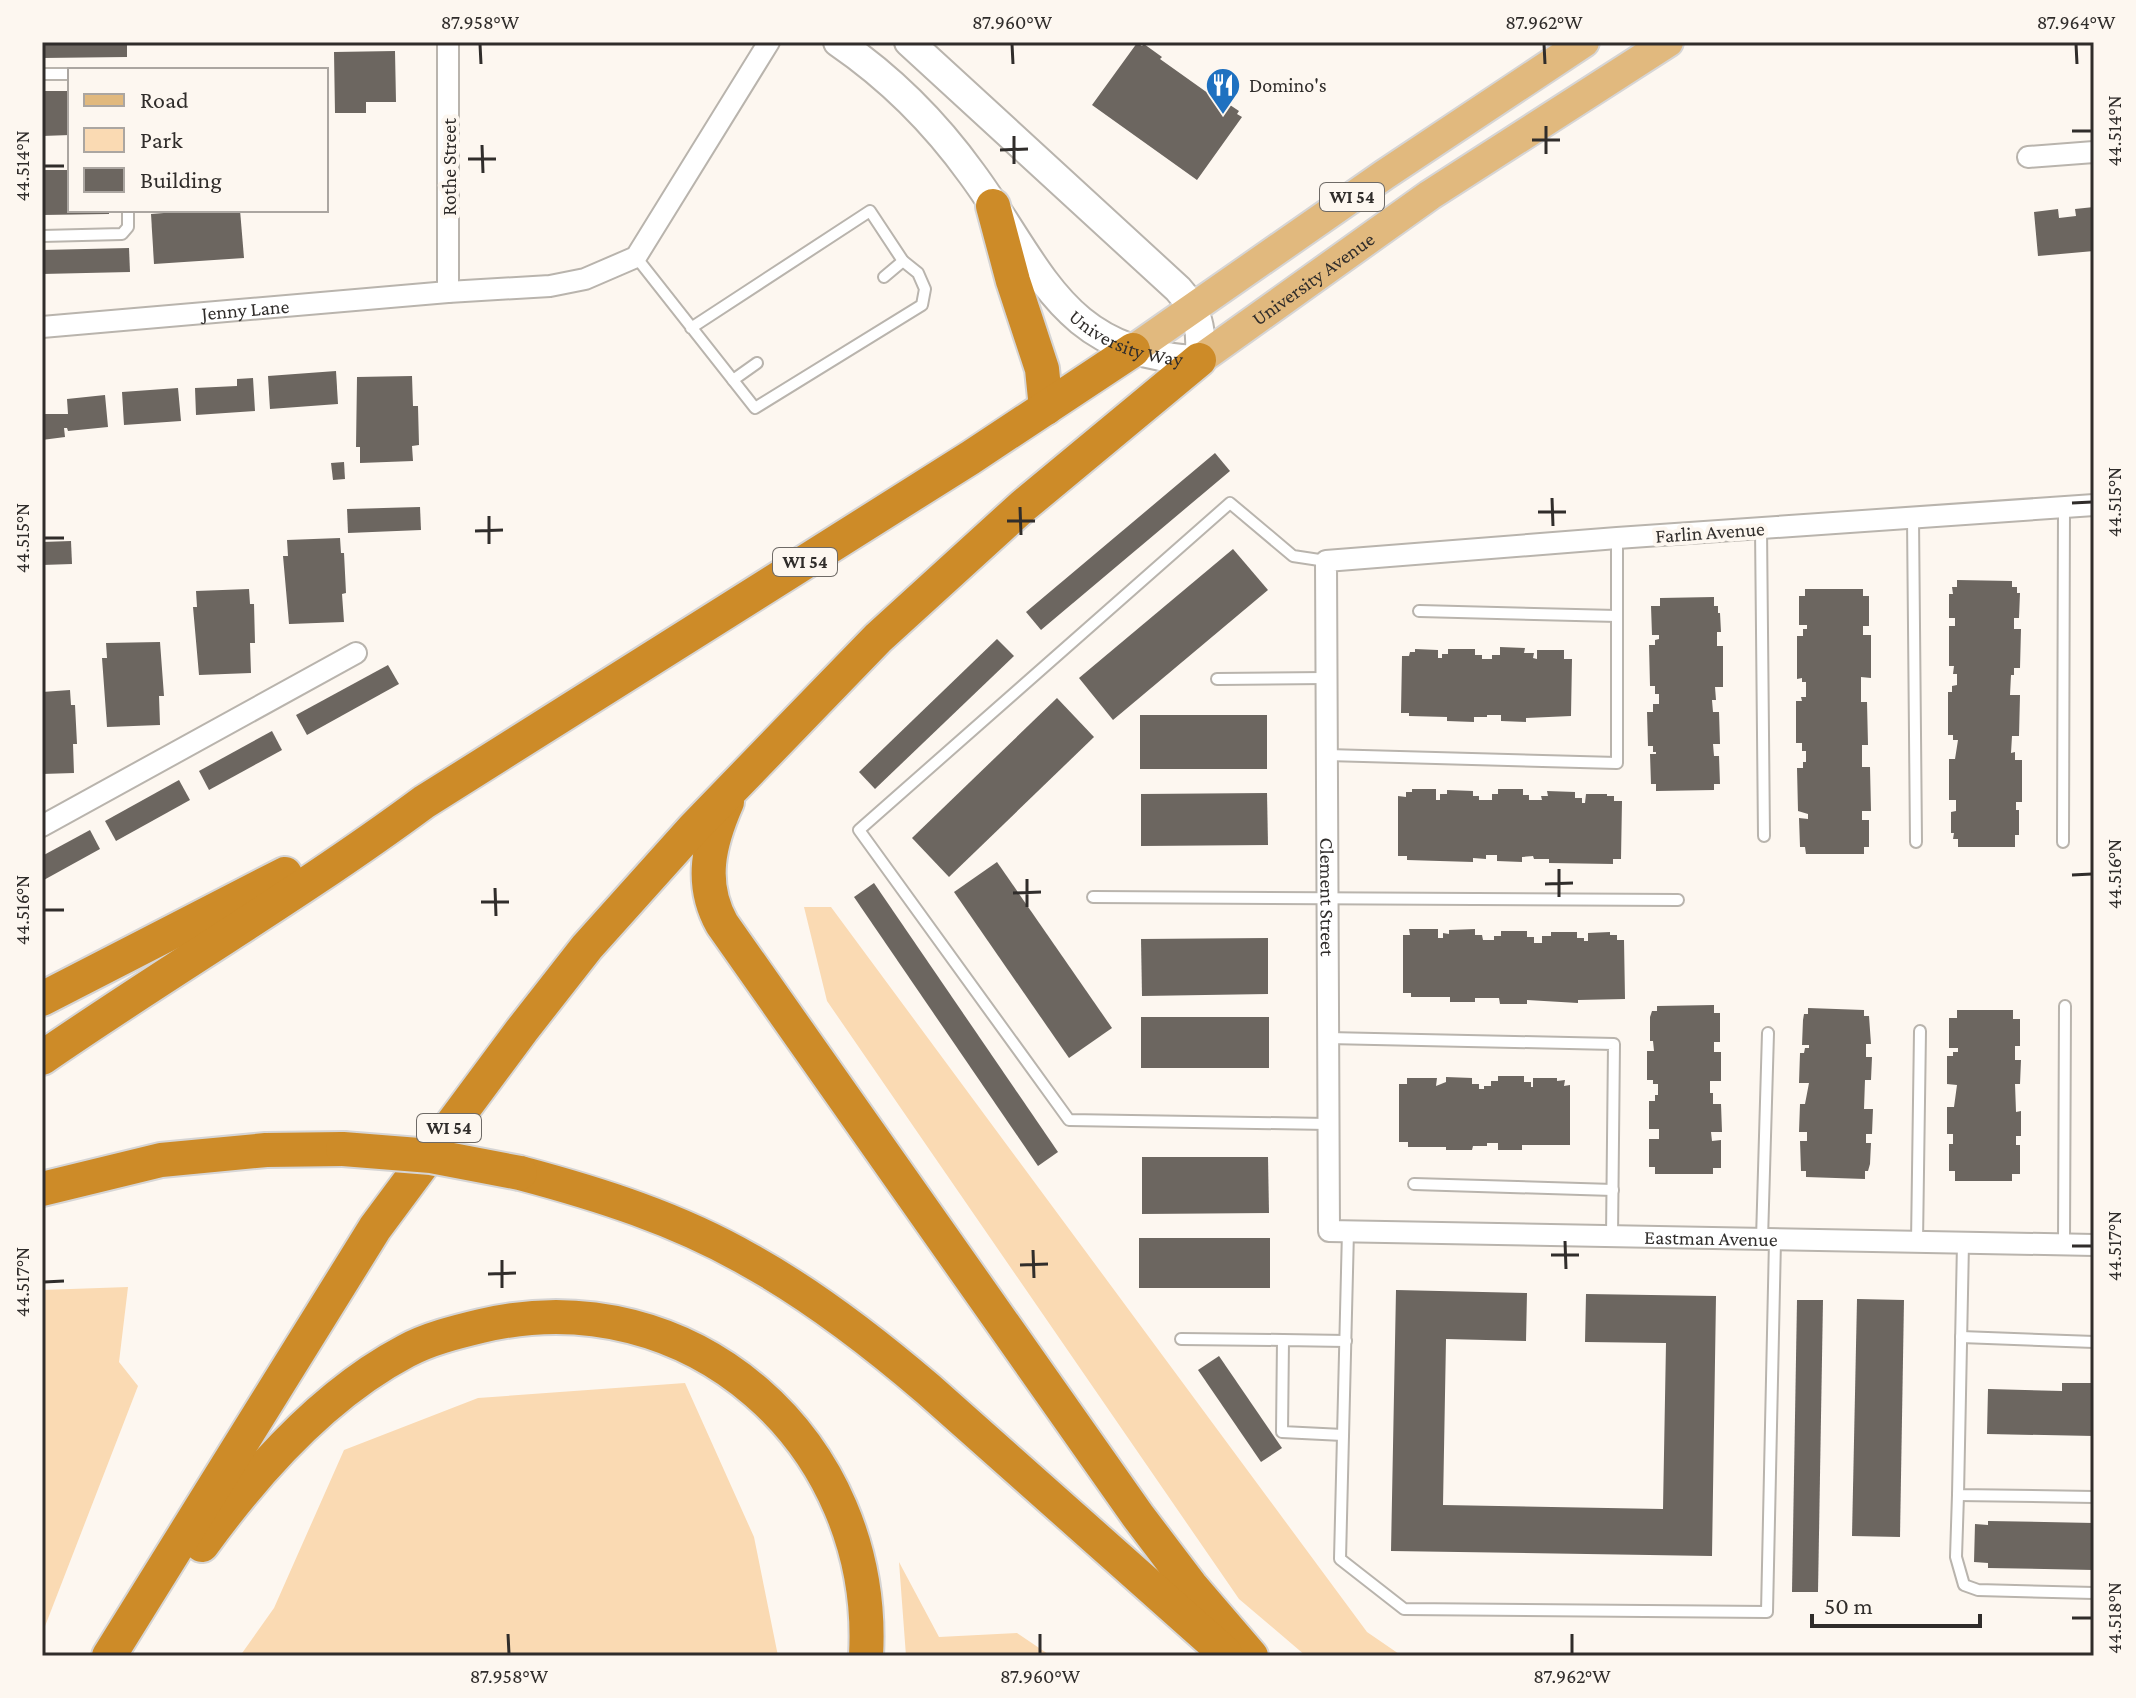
<svg xmlns="http://www.w3.org/2000/svg" width="2136" height="1698" font-family="'Crimson Pro',serif">
<style>
.green{fill:#fadab3}
.building{fill:#6c6660}
.lines{fill:none;stroke-linecap:round;stroke-linejoin:round}
.service-casing{stroke:#b9b4ad;stroke-width:14}
.minor-casing{stroke:#b9b4ad;stroke-width:24}
.secondary-casing{stroke:#b9b4ad;stroke-width:32}
.primary-casing{stroke:#d6d5d5;stroke-width:34}
.motorway-casing{stroke:#d6d5d5;stroke-width:38}
.service{stroke:#fff;stroke-width:10}
.minor{stroke:#fff;stroke-width:20}
.secondary{stroke:#fff;stroke-width:28}
.primary{stroke:#e1b97e;stroke-width:30}
.motorway{stroke:#cd8b28;stroke-width:34}
.motorway-bridge-casing{stroke:#d6d5d5;stroke-width:38;stroke-linecap:butt}
.motorway-bridge{stroke:#cd8b28;stroke-width:34}
.ticks{fill:none;stroke:#302d2b;stroke-width:3}
.labels{text-anchor:middle;stroke-width:8;stroke-linejoin:round;paint-order:stroke}
.shield{fill:#fdf7f0;stroke:#6e6a66;stroke-width:2}
.shield-label{font-size:18px;font-weight:bold;fill:#302d2b}
.poi-label{font-size:20px;fill:#302d2b;stroke:#fdf7f0;text-anchor:start}
.street-label{font-size:20px;fill:#302d2b;stroke:#fdf7f0}
.neatline{fill:none;stroke:#302d2b;stroke-width:3}
.ticks-label{font-size:20px;text-anchor:middle;fill:#302d2b}
</style>
<rect width="100%" height="100%" fill="#fdf7f0"/>
<g class="green">
<path d="M804,907H831L1367,1632L1402,1656H1306L1239,1599L827,1001Z"/>
<path d="M128,1287L119,1362L138,1386L42,1634V1290Z"/>
<path d="M685,1383L754,1537L778,1656H240L274,1608L344,1450L478,1398Z"/>
<path d="M899,1562L939,1637L1017,1633L1051,1656H906Z"/>
</g>
<g class="building">
<path d="M42,42H127V57L42,58Z"/>
<path d="M1137,43L1142,46L1144,44L1162,57L1160,59L1219,101L1221,99L1239,111L1237,114L1242,117L1197,180L1092,105Z"/>
<path d="M395,51L396,102H366V113H335L334,52Z"/>
<path d="M42,91H70V135L42,136Z"/>
<path d="M42,170H70V210H109V214L42,215Z"/>
<path d="M2094,207V251L2038,256L2034,212L2058,209L2059,218L2076,216L2075,209Z"/>
<path d="M202,210H240L244,258L154,264L151,214Z"/>
<path d="M129,248L130,272L42,274V250Z"/>
<path d="M336,371L338,404L270,409L268,376Z"/>
<path d="M412,376L413,406H418L419,445L412,446L413,461L360,463V447H356L357,377Z"/>
<path d="M253,378L255,411L196,415L195,388L237,386V379Z"/>
<path d="M178,388L181,421L124,425L122,392Z"/>
<path d="M105,395L108,427L68,431L67,428H64L65,437L42,440V414H68L67,399Z"/>
<path d="M1215,453L1230,471L1041,630L1026,612Z"/>
<path d="M344,462L345,479L333,480L331,463Z"/>
<path d="M420,507L421,530L348,533L347,509Z"/>
<path d="M340,538L341,553H344L346,593L342,594L344,622L289,624L283,556H288L287,540Z"/>
<path d="M71,541L72,564L42,565V542Z"/>
<path d="M1233,549L1268,590L1113,720L1079,678Z"/>
<path d="M1957,580L2012,581V587H2017V593H2020L2019,618H2014V629H2021L2020,668H2014V675H2011L2010,695H2020L2019,736H2012L2011,753L2015,752V760H2022V802H2016V810H2019V835H2015V847H1958V839H1953L1954,833H1951V812L1956,811V800H1949V759H1955L1958,740H1953V735H1948V692H1952V686L1957,685V674H1953L1954,666H1949V626H1955V618H1949V594H1953L1952,587H1957Z"/>
<path d="M249,589L250,604H254L255,643H250L251,673L199,675L193,607H197L196,591Z"/>
<path d="M1805,589H1863V596H1869V626H1863V635H1871V678L1861,677V702H1867L1868,745H1862V767H1870L1871,811H1862V820H1869V847H1864V854H1806L1805,847H1800L1799,818L1808,819V814L1798,811L1797,768H1803V762H1806V751H1802V743H1796V701H1802L1801,697H1806V682H1802V678L1797,679V636H1803V629H1807V625H1799V596H1805Z"/>
<path d="M1714,597V606H1718V613H1720L1721,632H1717V646H1723V687H1715L1716,700H1712L1713,712H1719L1720,744H1713L1714,756H1719L1720,784H1714V790L1656,791V784H1651L1650,754H1656V752H1653V746H1648L1647,712H1653V704H1659V694H1655V686H1650L1649,645H1655V640L1659,639V635H1652L1651,606H1660V598Z"/>
<path d="M997,639L1014,656L875,789L859,772Z"/>
<path d="M160,642L164,696H159L160,725L107,727L102,658H107L106,643Z"/>
<path d="M1500,647L1525,648L1524,653H1534L1533,658L1537,659V650H1564V659H1572L1571,716L1526,718V722L1501,721V715H1487V717H1474V722L1447,721V717L1409,716V713H1401L1402,656H1409L1410,652H1415V649L1438,650V658H1442V654H1448V649H1475V655H1482V659H1492V655H1500Z"/>
<path d="M388,665L399,684L307,735L296,715Z"/>
<path d="M70,690L71,705H75L77,744H73L74,773L42,774V692Z"/>
<path d="M1057,698L1094,737L949,877L912,838Z"/>
<rect x="1140" y="715" width="127" height="54"/>
<path d="M272,731L282,750L209,790L199,771Z"/>
<path d="M179,780L190,800L116,841L105,821Z"/>
<path d="M1412,789H1436V800H1440V794H1447V790L1473,791V796H1479V800H1492V794H1498V789H1523V795H1529V800H1542L1541,796H1548L1547,791L1575,792V798H1582V803H1585L1586,794H1607V796H1614V801H1622L1621,859H1613V864L1549,863V859H1534L1533,856L1522,857V862L1497,861V855H1486V859L1473,858V862L1407,860V856H1398V796L1406,797V792H1412Z"/>
<path d="M1267,793L1268,845L1141,846V794Z"/>
<path d="M90,830L100,849L42,881V856Z"/>
<path d="M997,862L1112,1028L1069,1058L954,892Z"/>
<path d="M874,883L1058,1152L1038,1166L854,897Z"/>
<path d="M1409,929H1438V938H1443V933L1449,934V930L1475,929V935H1482L1483,940H1494V936H1501V931H1527V937H1534V943H1542V936H1551V932H1577V938H1584V941H1588V933L1610,932V935H1617V940H1624L1625,999L1578,1000V1003L1527,1000V1004H1500L1499,998H1475V1002H1450V997H1411V993H1403V935H1410Z"/>
<path d="M1268,938V994L1142,996L1141,939Z"/>
<path d="M1714,1005V1013H1720V1042H1714V1052H1721V1081H1710V1093H1713V1104H1721L1722,1132H1711L1712,1141L1721,1140V1168H1713V1174H1655V1167H1649V1139H1659V1129H1649V1101H1655V1095H1658V1084H1653V1080H1647V1051H1654L1653,1041H1650V1017L1652,1011H1657V1006Z"/>
<path d="M1808,1008L1864,1010V1016H1869L1871,1044H1866V1057H1872L1871,1080H1865L1864,1109H1873L1872,1134H1866V1143H1871L1870,1164L1868,1171H1865V1179L1806,1177V1171H1801L1800,1141H1807V1132H1799L1800,1104H1805L1809,1083H1799L1800,1053H1804L1805,1048H1809V1045H1802L1803,1020L1804,1014H1808Z"/>
<path d="M1957,1010H2013V1019H2020V1046H2015V1060H2021L2020,1084H2015L2016,1112L2021,1111V1136H2016V1145H2020V1174H2012V1181H1955V1171H1949V1144H1953V1134H1947V1107H1954L1957,1085L1947,1084V1056H1953V1052H1958V1048H1949V1018H1957Z"/>
<rect x="1141" y="1017" width="128" height="51"/>
<path d="M1498,1076H1524V1082H1531V1087H1533V1078H1557V1081L1565,1080L1564,1086L1570,1085V1145H1522V1150H1498V1143H1487V1146H1473L1472,1150H1446V1147H1408V1142H1399V1084H1407V1078H1437L1436,1086L1446,1082V1077L1472,1078V1084H1479V1089H1484V1086H1491V1081H1498Z"/>
<path d="M1142,1157H1268L1269,1213L1142,1214Z"/>
<rect x="1139" y="1238" width="131" height="50"/>
<path d="M1396,1290L1527,1293L1526,1341L1446,1339L1443,1505L1663,1509L1666,1343L1585,1342L1586,1294L1716,1296L1712,1556L1391,1551Z"/>
<path d="M1857,1299L1904,1300L1900,1537L1852,1536Z"/>
<path d="M1797,1300H1823L1818,1592H1792Z"/>
<path d="M1219,1356L1282,1448L1261,1462L1198,1370Z"/>
<path d="M2062,1383H2092L2094,1436L1987,1434L1988,1389L2062,1391Z"/>
<path d="M1988,1521L2094,1523V1570L1988,1568V1563L1974,1562L1975,1524L1988,1525Z"/>
</g>
<g class="lines">
<g class="service-casing">
<g id="service">
<path d="M42,74H70"/>
<path d="M42,236L122,234L128,227V210"/>
<path d="M636,257L755,408L922,305L925,289L918,273L903,261L870,211L691,328"/>
<path d="M884,277L903,261"/>
<path d="M733,380L757,363"/>
<path d="M1913,518L1916,842"/>
<path d="M1761,528L1764,836"/>
<path d="M1326,561L1293,556L1230,503L859,830L1069,1120L1328,1124"/>
<path d="M1419,611L1617,616"/>
<path d="M1217,679L1326,678"/>
<path d="M1327,755L1617,763V538"/>
<path d="M2063,842L2064,508"/>
<path d="M1093,897L1678,900"/>
<path d="M1328,1038L1614,1044L1612,1236"/>
<path d="M1414,1184L1613,1190"/>
<path d="M1348,1231L1340,1559L1404,1609L1767,1612L1775,1240"/>
<path d="M1762,1239L1768,1033"/>
<path d="M1917,1242L1920,1031"/>
<path d="M1963,1243L1958,1495L2094,1497"/>
<path d="M2064,1245L2065,1006"/>
<path d="M1961,1337L2094,1342"/>
<path d="M1181,1339L1283,1340"/>
<path d="M1343,1435L1282,1432L1283,1340L1346,1341"/>
<path d="M1958,1495L1956,1557L1964,1585L1978,1590L2094,1593"/>
</g>
</g>
<g class="minor-casing">
<g id="minor">
<path d="M2028,157L2094,152"/>
<path d="M448,292V42"/>
<path id="s1" d="M42,327L448,292L550,286L585,279L636,257L769,42"/>
<path id="s2" d="M2094,505L1617,538L1326,561L1329,1231L2094,1245"/>
<path d="M42,826L356,653"/>
</g>
</g>
<g class="secondary-casing">
<g id="secondary">
<path id="s3" d="M838,42C889,77 936,124 972,174C1042,269 1061,355 1199,360C1203,330 1198,311 1178,289L909,42"/>
</g>
</g>
<g class="primary-casing">
<g id="primary">
<path d="M1133,350L1384,175L1584,42"/>
<path id="s4" d="M1199,360L1430,195L1668,42"/>
</g>
</g>
<g class="motorway-casing">
<g id="motorway">
<path d="M993,206L1013,281L1042,369L1046,408"/>
<path d="M727,802C709,843 699,883 722,924L1138,1516L1191,1586L1251,1656"/>
<path d="M42,999L285,874"/>
<path d="M42,1058C168,971 301,893 424,802L970,458L1133,350"/>
<path d="M520,1173C599,1194 678,1219 749,1260C814,1296 872,1341 928,1389L1225,1653"/>
<path d="M42,1189L161,1160L266,1150L343,1149"/>
<path d="M202,1545C255,1472 326,1393 406,1351C428,1339 456,1332 481,1326C691,1276 878,1443 866,1656"/>
<path d="M109,1656L375,1228L522,1030L587,947L693,829L878,638L1023,506L1199,360"/>
</g>
</g>
<use href="#service" class="service"/>
<use href="#minor" class="minor"/>
<use href="#secondary" class="secondary"/>
<use href="#primary" class="primary"/>
<use href="#motorway" class="motorway"/>
<g class="motorway-bridge-casing">
<path id="motorway-bridge" d="M343,1149L431,1156L520,1173"/>
</g>
<use href="#motorway-bridge" class="motorway-bridge"/>
</g>
<path class="ticks" d="M480,44L481,64M1012,44L1013,64M1544,44L1545,64M2076,44L2077,64M1546,126V154M2072,131H2092M1014,136V164M1532,140H1560M482,145L483,173M1000,150L1028,149M468,159H496M44,166H64M1552,498L1553,526M2072,503L2092,502M1020,507L1021,535M1538,512H1566M489,516V544M1007,521H1035M475,531L503,530M44,538H64M1559,869V897M2072,875L2092,874M1027,879V907M1545,884L1573,883M495,888L496,916M1013,893L1041,892M481,902H509M44,910H64M1565,1241L1566,1269M2072,1246H2092M1033,1250L1034,1278M1551,1255H1579M502,1260V1288M1020,1265L1048,1264M488,1274L516,1273M44,1282L64,1281M2072,1618H2092M508,1634L509,1654M1040,1634V1654M1572,1634V1654"/>
<defs>
<g id="restaurant-pin" transform="scale(1.8)"><path d="M0 17L-7.5 6A9.5 9.5 0 1 1 7.5 6Z" fill="#1f71c0" stroke="#fdf7f0"/><path d="M-5-6h1v4h1v-4h1v4h1v-4h1v5L-1.5 .5V6h-2V.5L-5-1ZM5-6V6H3V1.5H1.5Q1.5-4 5-6Z" fill="#fff"/></g>
</defs>
<g fill-rule="evenodd">
<use href="#restaurant-pin" x="1223" y="85"/>
</g>
<g class="labels">
<g class="shield">
<rect x="1320" y="183" width="64" height="28" rx="6"/>
<rect x="773" y="548" width="64" height="28" rx="6"/>
<rect x="417" y="1114" width="64" height="28" rx="6"/>
</g>
<g class="shield-label">
<text x="1352" y="203">WI 54</text>
<text x="805" y="568">WI 54</text>
<text x="449" y="1134">WI 54</text>
</g>
<g class="poi-label">
<text x="1249" y="92">Domino's</text>
</g>
<g class="street-label">
<text transform="translate(449 167) rotate(-90)" y="7">Rothe Street</text>
<text dy="7" stroke="none"><textPath href="#s4" startOffset="140">University Avenue</textPath></text>
<text dy="7" stroke="none"><textPath href="#s1" startOffset="204">Jenny Lane</textPath></text>
<text dy="7" stroke="none"><textPath href="#s3" startOffset="422">University Way</textPath></text>
<text transform="translate(1710 532) rotate(-4)" y="7">Farlin Avenue</text>
<text dy="7" stroke="none"><textPath href="#s2" startOffset="1106">Clement Street</textPath></text>
<text dy="7" stroke="none"><textPath href="#s2" startOffset="1822">Eastman Avenue</textPath></text>
</g>
</g>
<rect width="2136" height="1698" fill="none" stroke="#fdf7f0" stroke-width="88"/>
<rect x="68" y="68" width="260" height="144" fill="#fdf7f0" stroke="#aba6a1" stroke-width="2"/>
<rect x="84" y="94" width="40" height="12" fill="#e1b97e" stroke="#aba6a1" stroke-width="2"/>
<text x="140" y="108" font-size="24" fill="#302d2b">Road</text>
<rect x="84" y="128" width="40" height="24" fill="#fadab3" stroke="#aba6a1" stroke-width="2"/>
<text x="140" y="148" font-size="24" fill="#302d2b">Park</text>
<rect x="84" y="168" width="40" height="24" fill="#6c6660" stroke="#aba6a1" stroke-width="2"/>
<text x="140" y="188" font-size="24" fill="#302d2b">Building</text>
<path d="M1812 1614v12h168v-12" fill="none" stroke="#302d2b" stroke-width="4"/>
<text x="1824" y="1614" font-size="24" fill="#302d2b" stroke="#fdf7f0" stroke-width="6" paint-order="stroke">50 m</text>
<rect x="44" y="44" width="2048" height="1610" class="neatline"/>
<g class="ticks-label">
<text x="480" y="29">87.958°W</text>
<text x="1012" y="29">87.960°W</text>
<text x="1544" y="29">87.962°W</text>
<text x="2076" y="29">87.964°W</text>
<text transform="translate(2114 131) rotate(-90)" y="7">44.514°N</text>
<text transform="translate(22 166) rotate(-90)" y="7">44.514°N</text>
<text transform="translate(2114 502) rotate(-90)" y="7">44.515°N</text>
<text transform="translate(22 538) rotate(-90)" y="7">44.515°N</text>
<text transform="translate(2114 874) rotate(-90)" y="7">44.516°N</text>
<text transform="translate(22 910) rotate(-90)" y="7">44.516°N</text>
<text transform="translate(2114 1246) rotate(-90)" y="7">44.517°N</text>
<text transform="translate(22 1282) rotate(-90)" y="7">44.517°N</text>
<text transform="translate(2114 1618) rotate(-90)" y="7">44.518°N</text>
<text x="509" y="1683">87.958°W</text>
<text x="1040" y="1683">87.960°W</text>
<text x="1572" y="1683">87.962°W</text>
</g>
</svg>
